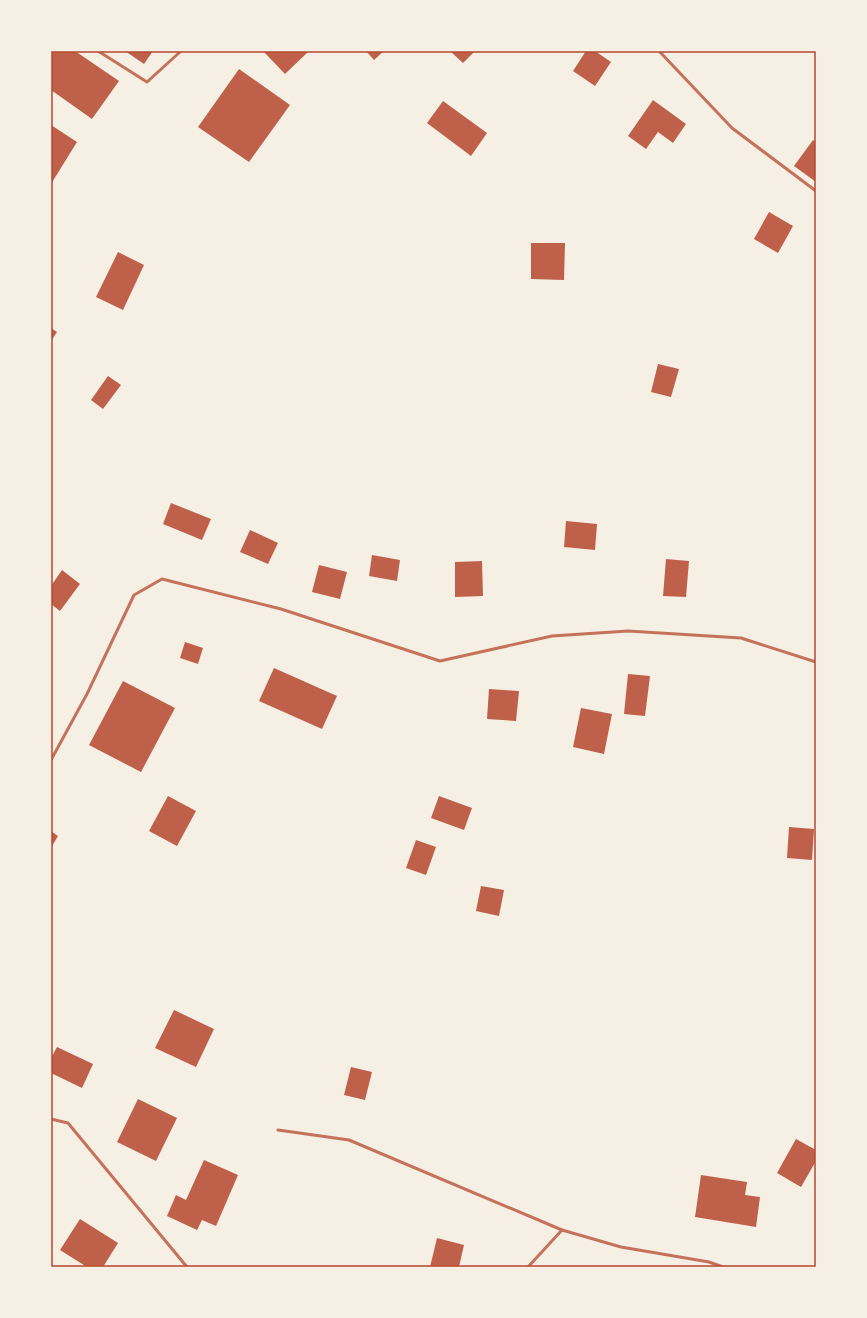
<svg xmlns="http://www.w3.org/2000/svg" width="867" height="1318" font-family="'Times New Roman',serif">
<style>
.building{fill:#bf614a}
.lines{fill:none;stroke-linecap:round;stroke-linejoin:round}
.service{stroke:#c5725c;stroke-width:3}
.neatline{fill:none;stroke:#b5482f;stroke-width:1.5}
</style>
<rect width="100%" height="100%" fill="#f6efe4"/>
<g class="building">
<path d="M51,51H75L119,81L92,119L51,90Z"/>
<path d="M125,51H153L144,64Z"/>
<path d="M263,51H309L285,74Z"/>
<path d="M366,51H384L374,60Z"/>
<path d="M450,51H475L463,63Z"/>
<path d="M586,51H595L611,62L595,86L573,71Z"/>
<path d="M239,69L290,105L249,162L198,127Z"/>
<path d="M653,100L686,124L673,143L658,132L646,149L628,136Z"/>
<path d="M443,101L487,133L471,156L427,123Z"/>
<path d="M51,125L77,142L51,184Z"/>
<path d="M813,140L816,142V182L794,166Z"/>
<path d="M769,212L793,226L778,253L754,239Z"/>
<path d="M531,243H565L564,280L531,279Z"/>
<path d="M118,252L144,265L123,310L96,297Z"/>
<path d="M51,328L57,332L51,341Z"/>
<path d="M658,364L679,369L671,397L651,392Z"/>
<path d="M108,376L121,385L103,409L91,400Z"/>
<path d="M171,503L211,519L202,540L163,524Z"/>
<path d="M566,521L597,524L595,550L564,547Z"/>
<path d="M250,530L278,543L268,564L240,552Z"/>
<path d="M372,555L400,560L397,581L369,576Z"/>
<path d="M666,559L689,561L686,597L663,596Z"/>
<path d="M482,561L483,596L455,597V562Z"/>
<path d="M319,565L347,572L340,599L312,592Z"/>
<path d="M62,570L80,584L60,611L51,604V586Z"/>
<path d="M185,642L203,648L198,664L180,658Z"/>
<path d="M274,668L337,696L322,729L259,701Z"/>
<path d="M628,674L650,676L645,716L624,714Z"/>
<path d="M123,681L175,708L141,772L89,745Z"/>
<path d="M489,689L519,691L516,721L487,719Z"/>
<path d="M581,708L612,714L604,754L573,747Z"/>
<path d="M168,796L196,811L177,846L149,831Z"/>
<path d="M439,796L472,808L464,830L431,818Z"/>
<path d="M789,827L814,829L812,860L787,858Z"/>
<path d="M51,831L58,836L51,848Z"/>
<path d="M416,840L436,847L426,875L406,868Z"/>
<path d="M481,886L504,890L499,916L476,911Z"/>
<path d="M174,1010L214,1029L196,1067L155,1048Z"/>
<path d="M57,1047L93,1064L82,1088L51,1073V1058Z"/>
<path d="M351,1067L372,1072L365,1100L344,1095Z"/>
<path d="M138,1099L177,1118L156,1161L117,1142Z"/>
<path d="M796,1139L816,1150V1161L801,1187L777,1173Z"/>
<path d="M204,1160L238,1175L216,1226L202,1220L197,1230L167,1216L176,1195L186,1200Z"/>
<path d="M701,1175L747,1182L745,1195L760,1197L756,1227L695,1217Z"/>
<path d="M80,1219L118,1243L103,1267H87L60,1250Z"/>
<path d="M437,1238L464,1245L459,1267H430Z"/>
</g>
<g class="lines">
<g class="service">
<path d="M98,51L147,82L181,51"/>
<path d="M659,51L732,128L816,191"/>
<path d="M51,760L87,694L134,595L162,579L281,609L440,661L552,636L628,631L741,638L816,662"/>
<path d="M51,1119L68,1123L187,1267"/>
<path d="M278,1130L349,1140L562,1230"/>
<path d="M528,1267L562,1230L621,1247L709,1262L723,1267"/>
</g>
</g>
<rect width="867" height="1318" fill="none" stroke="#f6efe4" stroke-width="104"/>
<rect x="52" y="52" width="763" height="1214" class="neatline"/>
</svg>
